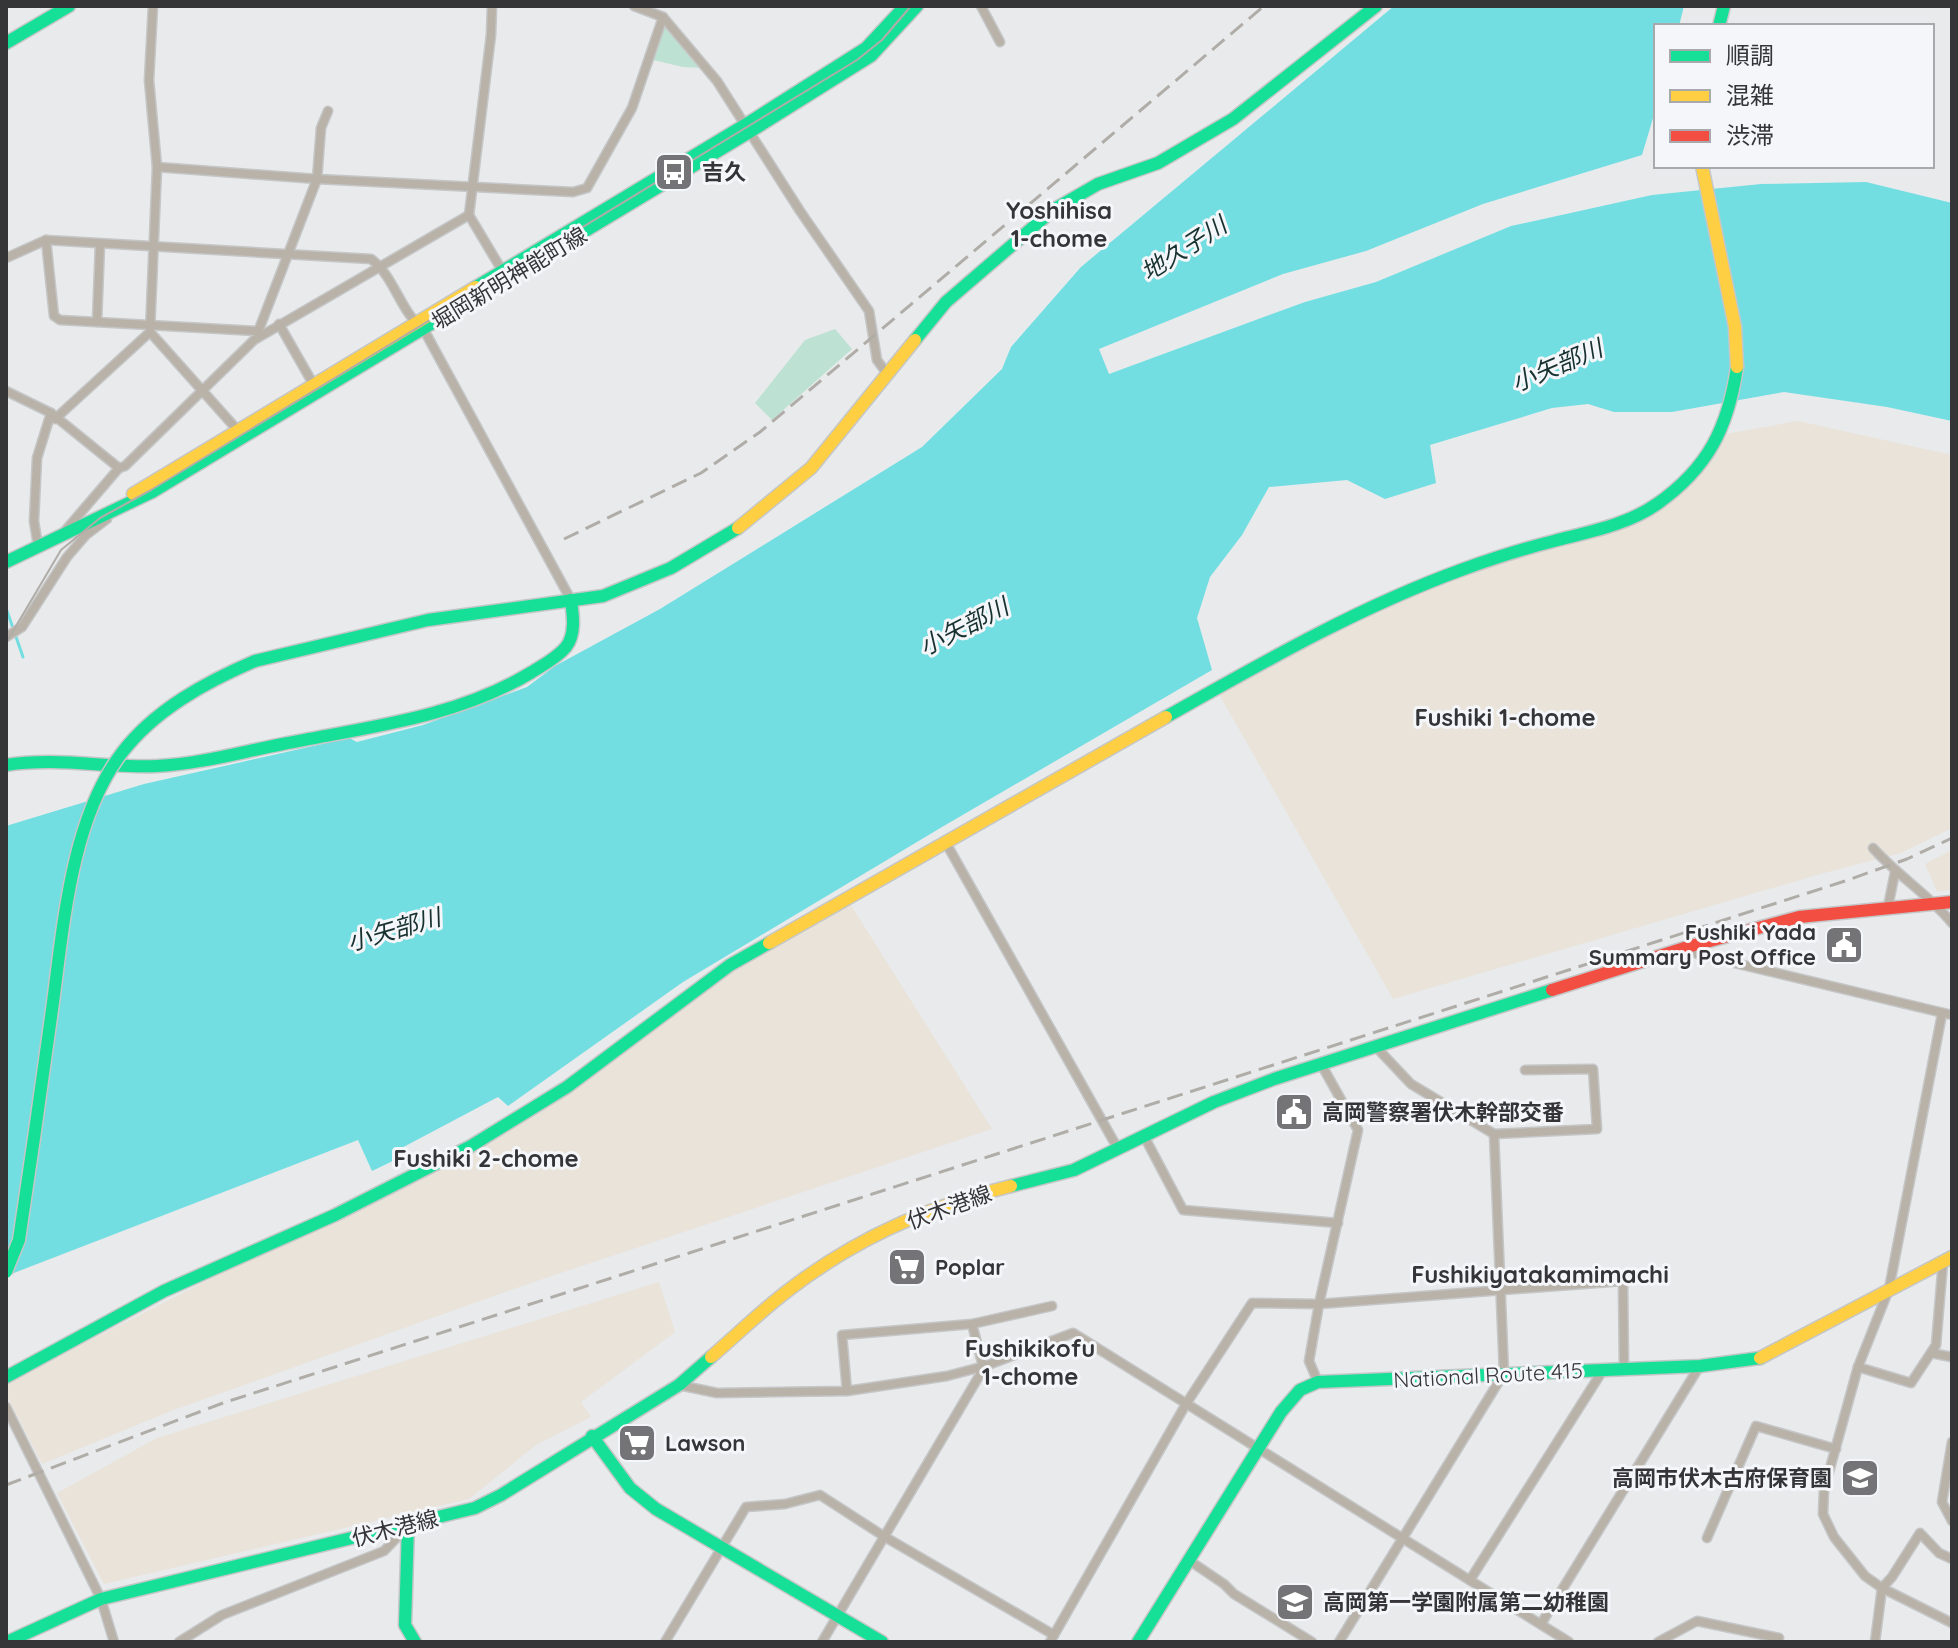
<svg xmlns="http://www.w3.org/2000/svg" width="1958" height="1648" font-family="Quicksand,'Noto Sans JP',sans-serif">
<style>
.industrial{fill:#e9e3d9}
.green{fill:#bde1d2}
.water{fill:#73dee1}
.lines{fill:none;stroke-linecap:round;stroke-linejoin:round}
.stream{stroke:#73dee1;stroke-width:3}
.street-casing{stroke:#c5c6c7;stroke-width:11}
.fast-casing{stroke:#c5c6c7;stroke-width:15}
.slow-casing{stroke:#c5c6c7;stroke-width:15}
.jam-casing{stroke:#c5c6c7;stroke-width:15}
.street{stroke:#b9b2a8;stroke-width:8}
.fast{stroke:#16e098;stroke-width:12}
.slow{stroke:#ffcf43;stroke-width:12}
.jam{stroke:#f24e42;stroke-width:12}
.tram{stroke:#b0aca7;stroke-width:2}
.rail{stroke:#b0aca7;stroke-width:3;stroke-dasharray:16 8;stroke-linecap:butt}
.fast-bridge-casing{stroke:#c5c6c7;stroke-width:15;stroke-linecap:butt}
.fast-bridge{stroke:#16e098;stroke-width:12}
.labels{text-anchor:middle;stroke-width:6;stroke-linejoin:round;paint-order:stroke}
.poi-label{font-size:22px;font-weight:bold;fill:#353537;stroke:#f4f6fa;text-anchor:start}
.street-label{font-size:22px;fill:#353537;stroke:#f4f6fa}
.neighbourhood-label{font-size:24px;font-weight:bold;fill:#353537;stroke:#f4f6fa}
.water-label{font-size:24px;font-style:italic;fill:#173030;stroke:#f4f6fa}
</style>
<rect width="100%" height="100%" fill="#e8eaec"/>
<g class="industrial">
<path d="M1798,421L1952,455V828L1901,853L1824,873L1393,999L1216,689L1458,571L1656,505L1720,435Z"/>
<path d="M1952,850V890L1937,891L1925,864Z"/>
<path d="M847,899L992,1129L522,1286L171,1411L42,1464L6,1394V1383L471,1146L567,1087L730,965Z"/>
<path d="M659,1282L675,1332L581,1402L591,1417L536,1445L469,1499L104,1584L57,1493L157,1438Z"/>
</g>
<g class="green">
<path d="M663,17L705,68L683,67L649,59Z"/>
<path d="M835,329L852,349L772,420L755,403L805,340Z"/>
</g>
<path class="water" d="M1394,6H1684L1679,26H1656V108L1642,155L1483,204L1366,251L1283,274L1099,349L1109,374L1305,302L1376,282L1511,226L1652,195L1761,184L1866,182L1952,203V421L1887,407L1784,392L1672,412H1614L1588,404L1552,408L1430,445L1436,483L1385,499L1347,480L1269,487L1242,535L1210,577L1197,618L1212,670L942,827L683,982L508,1106L498,1097L394,1152L397,1159L372,1171L358,1140L6,1276V826L144,784L349,738L357,742L423,725L527,687L555,666L660,609L922,447L1002,369L1011,347L1081,267Z"/>
<g class="lines">
<path class="stream" d="M6,608L23,657"/>
<g class="street-casing">
<g id="street">
<path d="M492,6L491,35L469,215L503,272"/>
<path d="M634,6L663,17L717,81L800,211L869,311L877,360L888,375"/>
<path d="M981,6L1000,42"/>
<path d="M157,167L317,179L573,192L587,188L632,108L663,17"/>
<path d="M46,240L54,316L60,320L258,331"/>
<path d="M6,258L46,240L371,259C395,277 400,312 424,330L571,600"/>
<path d="M97,322L100,244"/>
<path d="M279,324L316,389"/>
<path d="M150,332L241,434"/>
<path d="M258,332L317,179L321,128L328,111"/>
<path d="M6,391L51,413L119,468"/>
<path d="M55,419L150,332L157,167L149,80L153,6"/>
<path d="M64,532L119,468L125,466L254,340L469,215"/>
<path d="M38,546L34,521L37,458L51,413"/>
<path d="M6,637L22,627L67,557L86,535L107,519"/>
<path d="M946,843L1118,1149"/>
<path d="M1873,848C1897,875 1929,895 1952,923"/>
<path d="M1888,907L1895,872"/>
<path d="M1691,946L1697,954L1952,1015"/>
<path d="M1942,1014L1889,1289L1858,1367L1824,1490L1823,1514L1834,1537L1865,1576L1882,1588L1952,1623"/>
<path d="M1376,1047L1411,1084L1494,1134L1597,1129L1593,1069L1525,1070"/>
<path d="M1144,1136L1183,1210L1338,1223"/>
<path d="M972,1324L983,1366"/>
<path d="M1931,1353L1952,1357"/>
<path d="M1858,1367L1911,1383L1936,1345L1943,1262"/>
<path d="M1318,1382L1309,1361L1319,1304L1358,1130L1321,1064"/>
<path d="M679,1385L717,1393L847,1391L947,1376L985,1366L1073,1333L1569,1642"/>
<path d="M847,1391L842,1335L972,1324L1052,1306"/>
<path d="M6,1407L101,1599L114,1642"/>
<path d="M1952,1442L1942,1502L1952,1521"/>
<path d="M1707,1538L1756,1426L1836,1449"/>
<path d="M1190,1561L1224,1584L1234,1594L1312,1642"/>
<path d="M1470,1580L1603,1370"/>
<path d="M1541,1624L1699,1367"/>
<path d="M179,1642L222,1615L384,1551L408,1526"/>
<path d="M665,1642L746,1507L785,1504L820,1495L885,1537L1054,1635"/>
<path d="M822,1642L985,1366"/>
<path d="M1050,1642L1186,1404L1252,1303L1319,1304L1623,1281L1624,1368"/>
<path d="M1339,1642L1504,1373L1494,1134"/>
<path d="M1658,1642L1697,1621L1779,1638"/>
<path d="M1875,1642L1882,1588L1892,1577L1920,1533L1939,1553L1952,1559"/>
</g>
</g>
<g class="fast-casing">
<g id="fast">
<path d="M1719,26L1724,6"/>
<path d="M6,43L69,6"/>
<path d="M476,287L745,125L866,48L905,6"/>
<path d="M915,340L946,302L1053,210L1098,184L1158,163L1233,119L1376,6"/>
<path d="M6,562L152,492L751,131L871,56L917,6"/>
<path d="M255,661L428,620L603,596L671,568L738,528"/>
<path d="M1166,717C1262,663 1357,608 1461,570C1491,559 1522,549 1554,541C1588,532 1627,525 1657,504C1708,468 1728,428 1737,367"/>
<path d="M6,765C57,757 106,768 157,766C200,764 241,752 283,744C368,727 456,718 532,672C543,665 557,658 566,647C576,634 573,615 571,600"/>
<path d="M1011,1186L1074,1170L1214,1102L1274,1079L1552,990"/>
<path d="M6,1377L164,1291L335,1215L471,1146L567,1087L730,965L769,943"/>
<path d="M592,1436L630,1488L656,1509L882,1642"/>
<path d="M408,1525L405,1625L415,1642"/>
<path d="M7,1642L101,1599L475,1508L501,1495L679,1385L711,1357"/>
<path d="M1138,1642L1281,1412L1300,1390L1318,1382L1700,1366L1760,1358"/>
</g>
</g>
<g class="slow-casing">
<g id="slow">
<path d="M1702,166L1735,327L1737,367"/>
<path d="M133,494L476,287"/>
<path d="M738,528L811,468L915,340"/>
<path d="M769,943L1166,717"/>
<path d="M711,1357C738,1334 763,1309 790,1289C855,1239 932,1205 1011,1186"/>
<path d="M1760,1358L1952,1257"/>
</g>
</g>
<g class="jam-casing">
<path id="jam" d="M1552,990L1691,946L1799,917L1952,902"/>
</g>
<use href="#street" class="street"/>
<use href="#fast" class="fast"/>
<use href="#slow" class="slow"/>
<use href="#jam" class="jam"/>
<path class="tram" d="M6,643L61,550L100,518L151,490L857,60L882,40L911,6"/>
<g class="rail">
<path d="M564,539L701,473L760,432L1264,6"/>
<path d="M6,1485L223,1403L1845,881L1907,859L1952,838"/>
</g>
<g class="fast-bridge-casing">
<path id="fast-bridge" d="M6,1272L19,1240C30,1166 41,1091 51,1017C63,933 69,823 121,754C154,710 206,682 255,661"/>
</g>
<use href="#fast-bridge" class="fast-bridge"/>
</g>
<defs>
<g id="bus-square" transform="scale(2)"><rect x="-9" y="-9" width="18" height="18" rx="4" fill="#747476" stroke="#f4f6fa"/><path d="M-5-6H5V4H4V6H2V4H-2V6H-4V4H-5ZM-3.5-4V0h7V-4ZM-3.5 1.2v1.5H-2V1.2ZM2 1.2v1.5H3.5V1.2Z" fill="#fff"/></g>
<g id="civic-square" transform="scale(2)"><rect x="-9" y="-9" width="18" height="18" rx="4" fill="#747476" stroke="#f4f6fa"/><path d="M-.6-6.5H3V-4.5H.6V-3L4-1V1h2V6H-6V1h2V-1L-.6-3ZM-1.2 2.5V6h2.4V2.5Z" fill="#fff"/></g>
<g id="supermarket-square" transform="scale(2)"><rect x="-9" y="-9" width="18" height="18" rx="4" fill="#747476" stroke="#f4f6fa"/><path d="M-6-5.5h2.5l.6 2H6L4.5 2H-2.5L-4.4-4H-6ZM-1.5 3.2a1.3 1.3 0 1 0 .1 0ZM3 3.2a1.3 1.3 0 1 0 .1 0Z" fill="#fff"/></g>
<g id="school-square" transform="scale(2)"><rect x="-9" y="-9" width="18" height="18" rx="4" fill="#747476" stroke="#f4f6fa"/><path d="M0-5L7-2L0 1L-7-2ZM-4 1L0 2.5L4 1V4Q0 6-4 4Z" fill="#fff"/></g>
</defs>
<g fill-rule="evenodd">
<use href="#bus-square" x="674" y="172"/>
<use href="#civic-square" x="1844" y="945"/>
<use href="#civic-square" x="1294" y="1112"/>
<use href="#supermarket-square" x="907" y="1267"/>
<use href="#supermarket-square" x="637" y="1443"/>
<use href="#school-square" x="1860" y="1478"/>
<use href="#school-square" x="1295" y="1602"/>
</g>
<g class="labels">
<g class="poi-label">
<text x="702" y="180">吉久</text>
<text x="1816" y="940" text-anchor="end">Fushiki Yada<tspan x="1816" dy="25">Summary Post Office</tspan></text>
<text x="1322" y="1120">高岡警察署伏木幹部交番</text>
<text x="935" y="1275">Poplar</text>
<text x="665" y="1451">Lawson</text>
<text x="1832" y="1486" text-anchor="end">高岡市伏木古府保育園</text>
<text x="1323" y="1610">高岡第一学園附属第二幼稚園</text>
</g>
<g class="street-label">
<text transform="translate(509 278) rotate(-31)" y="8">堀岡新明神能町線</text>
<text transform="translate(949 1207) rotate(-20)" y="8">伏木港線</text>
<text transform="translate(1488 1375) rotate(-3)" y="8">National Route 415</text>
<text transform="translate(395 1528) rotate(-14)" y="8">伏木港線</text>
</g>
<g class="neighbourhood-label">
<text x="1059" y="219">Yoshihisa<tspan x="1059" dy="28">1-chome</tspan></text>
<text x="1505" y="726">Fushiki 1-chome</text>
<text x="486" y="1167">Fushiki 2-chome</text>
<text x="1540" y="1283">Fushikiyatakamimachi</text>
<text x="1030" y="1357">Fushikikofu<tspan x="1030" dy="28">1-chome</tspan></text>
</g>
<g class="water-label">
<text transform="translate(1184 249) rotate(-33)" y="8">地久子川</text>
<text transform="translate(1557 366) rotate(-23)" y="8">小矢部川</text>
<text transform="translate(964 627) rotate(-27)" y="8">小矢部川</text>
<text transform="translate(394 930) rotate(-16)" y="8">小矢部川</text>
</g>
</g>
<rect width="1958" height="1648" fill="none" stroke="#353537" stroke-width="16"/>
<rect x="1654" y="24" width="280" height="144" fill="#f4f6fa" stroke="#a8a9ac" stroke-width="2"/>
<rect x="1670" y="50" width="40" height="12" fill="#16e098" stroke="#a8a9ac" stroke-width="2"/>
<text x="1726" y="64" font-size="24" fill="#353537">順調</text>
<rect x="1670" y="90" width="40" height="12" fill="#ffcf43" stroke="#a8a9ac" stroke-width="2"/>
<text x="1726" y="104" font-size="24" fill="#353537">混雑</text>
<rect x="1670" y="130" width="40" height="12" fill="#f24e42" stroke="#a8a9ac" stroke-width="2"/>
<text x="1726" y="144" font-size="24" fill="#353537">渋滞</text>
</svg>
